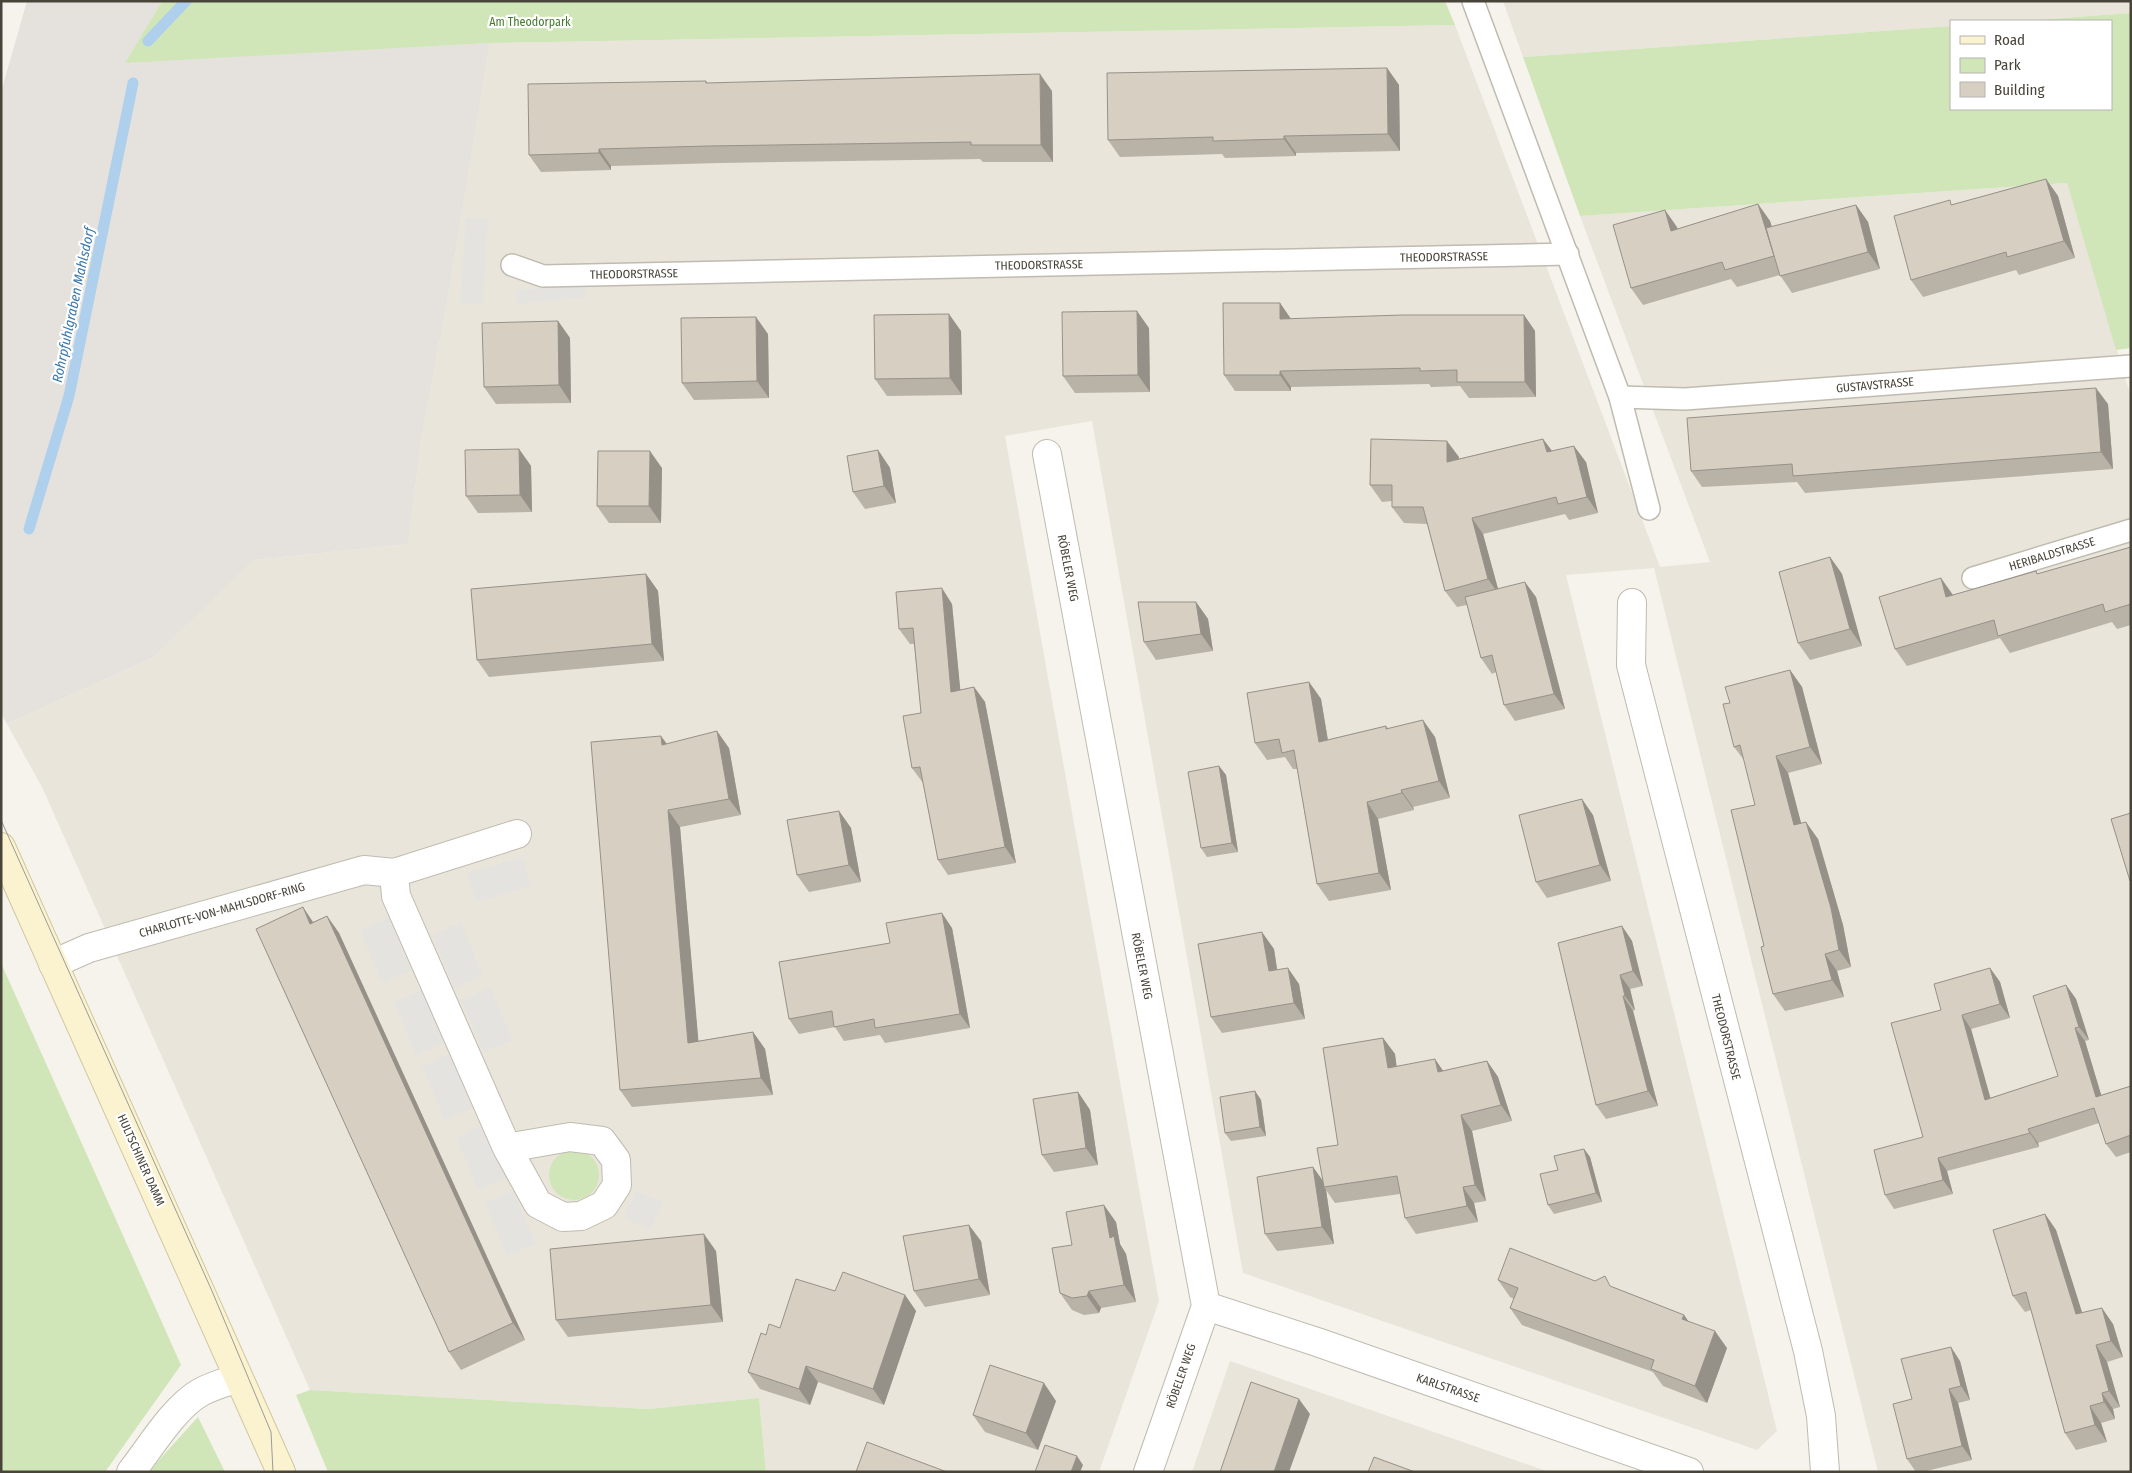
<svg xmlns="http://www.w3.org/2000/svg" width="2132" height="1473" font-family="'Fira Sans Condensed',sans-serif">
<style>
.residential{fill:#e9e5db}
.industrial{fill:#e5e2dd}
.green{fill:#d0e6b9}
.parking{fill:#e4e3e0}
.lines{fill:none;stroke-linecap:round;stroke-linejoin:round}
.stream{stroke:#aed0ec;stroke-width:11}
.lane-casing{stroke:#c0bbaf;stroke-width:24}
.street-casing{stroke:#c0bbaf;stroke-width:30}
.secondary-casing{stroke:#d1c79f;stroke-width:30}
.lane{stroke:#fff;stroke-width:21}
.street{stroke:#fff;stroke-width:28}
.secondary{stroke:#fbf3d0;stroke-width:28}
.tram{stroke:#9a9a9a;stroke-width:1}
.wall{fill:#b8b2a7}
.shaded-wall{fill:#969188}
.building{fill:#d6cfc2;stroke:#969188}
.labels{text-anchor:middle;stroke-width:4.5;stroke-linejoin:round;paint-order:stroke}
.park-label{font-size:12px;fill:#487830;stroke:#fff}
.street-label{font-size:12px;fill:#49443a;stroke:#fff}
.water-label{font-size:14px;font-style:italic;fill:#3978af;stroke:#fff}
</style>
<rect width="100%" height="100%" fill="#f5f3ec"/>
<g class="residential">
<path d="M1503,1H2131V13L2021,21H1951V26L1523,57Z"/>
<path d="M1455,25L1660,567L1710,562L1580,216L2067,183L2131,397V1472H1878L1654,568L1566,575L1777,1431L1757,1450L1243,1273L1092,421L1005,436L1159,1301L1099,1472H766L759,1398L648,1409L310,1390L42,787L7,724L154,657L254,560L408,544L422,435L449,293L490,43Z"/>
<path d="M1230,1361L1549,1472H1192Z"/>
</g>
<path class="industrial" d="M27,1H162L126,62L490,43L449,293L422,435L408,544L254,560L154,657L7,724L1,713V92Z"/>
<g class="green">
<path d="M162,1H1445L1455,25L490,43L125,63Z"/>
<path d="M2131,13V348L2116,350L2067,183L1580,216L1523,57L1951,26V109H2111V21H2021Z"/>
<path d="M1,963L181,1365L105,1472H1Z"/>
<circle cx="574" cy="1175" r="25"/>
<path d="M310,1390L648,1409L759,1398L766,1472H328L296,1395Z"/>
<path d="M198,1417L225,1472H148Z"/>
</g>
<g class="parking">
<path d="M466,218L488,219L483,304L460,303Z"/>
<path d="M585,285L586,297L517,304L516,290Z"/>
<path d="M523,857L531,886L476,902L467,873Z"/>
<path d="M389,918L411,971L382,983L360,930Z"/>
<path d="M461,923L483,976L454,988L432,935Z"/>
<path d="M490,987L513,1040L484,1052L461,1000Z"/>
<path d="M422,990L445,1043L416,1055L394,1002Z"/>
<path d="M450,1054L473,1107L445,1120L422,1066Z"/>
<path d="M485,1125L507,1178L478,1190L456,1137Z"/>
<path d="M513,1191L536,1244L507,1256L485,1203Z"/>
<path d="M636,1191L663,1203L650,1230L624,1217Z"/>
</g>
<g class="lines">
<g class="stream">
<path d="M148,41L186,1"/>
<path d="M29,529L69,396L133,83"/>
</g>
<g class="lane-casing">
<g id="lane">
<path d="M1473,1L1620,397L1649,509"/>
<path d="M512,265L543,276L1568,254"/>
<path d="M1620,397L1685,399L2131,366"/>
<path d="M1973,578L2131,530"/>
</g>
</g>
<g class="street-casing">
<g id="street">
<path d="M1047,454L1206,1306L1148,1472"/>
<path d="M1632,603L1631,665L1808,1351L1821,1416L1825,1472"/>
<path d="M394,873L396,896L507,1148L538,1204L563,1217L581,1216L604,1205L617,1185L616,1160L602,1141L570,1137L507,1148"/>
<path d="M53,964L89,948L364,870L394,873L517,834"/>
<path d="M1206,1306L1317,1342L1689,1472"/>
<path d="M131,1472C150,1448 174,1407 201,1392C212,1386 226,1382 238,1378"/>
</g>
</g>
<g class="secondary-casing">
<path id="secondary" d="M1,847L281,1472"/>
</g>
<use href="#lane" class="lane"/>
<use href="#street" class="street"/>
<use href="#secondary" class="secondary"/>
<path class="tram" d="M1,820L212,1291L271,1432L273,1472"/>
</g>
<g class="wall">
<path d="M1387,68L1399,85L1400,151L1296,153V156L1225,158L1222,154L1120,157L1108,140Z"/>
<path d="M706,81L707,83L1052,91L1053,162H983L980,159L720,163L611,166V170L541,172L529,155Z"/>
<path d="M2046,179L2058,196L2075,258L2019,275L2016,270L1923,297L1911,280L1952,205Z"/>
<path d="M1758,204L1770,221L1772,227L1856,205L1868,222L1880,269L1792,293L1780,275L1737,287L1731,279L1643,305L1631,288L1665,210L1677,229Z"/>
<path d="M1280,303L1291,319L1524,315L1535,331L1536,397L1469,398L1460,386L1431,387L1429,384L1291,387V391H1235L1224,375Z"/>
<path d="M558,321L570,338L571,403L496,404L484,387Z"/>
<path d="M1149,328L1150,392L1075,393L1063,376Z"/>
<path d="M961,331L962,395L887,396L875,379Z"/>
<path d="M768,334L769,398L694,400L682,383Z"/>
<path d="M2108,404L2113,469L1805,493L1797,482L1702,487L1691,471Z"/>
<path d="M1543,439L1552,451L1586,462L1598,513L1569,520L1565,514L1483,534L1498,589L1536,597L1565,709L1515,721L1504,705L1496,672L1492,674L1481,658L1467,605L1457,607L1445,591L1427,524L1404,523L1392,507V501L1382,502L1370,485L1459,457L1458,459Z"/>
<path d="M519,449L531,466L532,512L478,513L466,496Z"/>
<path d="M878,450L890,468L896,503L865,509L853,492Z"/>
<path d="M662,468L661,523H609L597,506Z"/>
<path d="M2131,547V625L2117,629L2112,622L2010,653L2000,638L1907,666L1895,649L1953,595L2036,571L2038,574Z"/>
<path d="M1830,557L1842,574L1862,646L1810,660L1798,643Z"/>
<path d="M646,574L658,591L664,661L489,677L477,660Z"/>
<path d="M1196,602L1208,619L1213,651L1156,660L1144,642Z"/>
<path d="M952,604L960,690L974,687L985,702L1016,863L948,875L938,860L923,783L912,768L921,713L914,644H910L899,629Z"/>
<path d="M1790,670L1802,687L1822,764L1788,773L1801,823L1818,839L1843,925L1851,967L1837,971L1844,997L1785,1011L1773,994L1764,946L1755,805L1744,760L1734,747L1730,703Z"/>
<path d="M1309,682L1321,699L1328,740L1386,726L1388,728L1435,737L1450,798L1413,807L1414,810L1378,819L1391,890L1329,901L1317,884L1297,769H1293L1285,757L1267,760L1255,743Z"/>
<path d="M667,744L729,748L741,815L680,827L698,1041L753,1032L765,1049L773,1095L632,1107L620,1090Z"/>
<path d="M1219,766L1226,775L1238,852L1207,857L1201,848Z"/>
<path d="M839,811L851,828L861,882L809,892L797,875Z"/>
<path d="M1593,815L1611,881L1547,898L1536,882Z"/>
<path d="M327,916L339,933L525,1340L461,1370L449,1352L313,922Z"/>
<path d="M1622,926L1632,941L1643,986L1630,989L1635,1010L1633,1011L1658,1106L1606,1119L1596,1105Z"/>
<path d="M952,928L970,1028L885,1043L880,1035L844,1041L835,1027L799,1034L789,1019L890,943Z"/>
<path d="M1274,949L1277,970L1299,984L1305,1019L1222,1033L1211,1017Z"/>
<path d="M1990,968L2000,982L2010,1018L1971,1029L1990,1098L2058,1076L2066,985L2076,999L2089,1040L2085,1041L2101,1095L2131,1086V1152L2116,1157L2106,1144L2099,1123L2038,1143L2039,1147L1947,1171L1953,1194L1894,1209L1885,1195L1923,1137L1941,1010Z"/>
<path d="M1383,1038L1395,1054L1396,1066L1443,1071L1487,1061L1498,1077L1512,1121L1472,1131L1486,1201L1474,1203L1478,1222L1416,1234L1405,1218L1400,1194L1335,1203L1326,1190L1334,1244L1277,1251L1265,1234L1313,1167L1323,1181Z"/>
<path d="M1255,1091L1261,1100L1266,1136L1231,1141L1225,1133Z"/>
<path d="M1078,1092L1090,1110L1098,1165L1054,1172L1042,1155Z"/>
<path d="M1584,1149L1590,1157L1602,1202L1554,1214L1548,1205L1558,1170Z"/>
<path d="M2045,1214L2056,1230L2082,1313L2113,1324L2123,1357L2107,1362L2120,1407L2113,1409L2115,1419L2101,1423L2107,1442L2076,1450L2065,1433L2031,1310L2025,1312L2013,1296Z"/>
<path d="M1116,1222L1120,1244L1126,1254L1136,1302L1101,1308L1099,1313L1084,1315L1072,1310L1060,1293L1072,1245Z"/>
<path d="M981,1241L990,1295L925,1307L914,1291Z"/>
<path d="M716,1251L723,1322L568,1337L556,1320Z"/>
<path d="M1498,1280L1595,1281L1613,1287L1684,1315L1688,1321L1727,1348L1707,1403L1663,1386L1653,1372L1522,1325L1510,1308L1514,1299L1510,1297Z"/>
<path d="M835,1291L905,1295L916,1311L884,1405L818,1382L810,1405L760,1389L748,1372L766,1335L780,1328Z"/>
<path d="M1960,1361L1970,1400L1958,1403L1972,1460L1922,1472H1916L1907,1459L1912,1399Z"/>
<path d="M1056,1401L1038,1450L985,1432L973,1415Z"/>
</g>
<g class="shaded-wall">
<path d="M1387,68L1399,85L1400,151L1388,134Z"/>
<path d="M1040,74L1052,91L1053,162L1041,145Z"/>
<path d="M1284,136L1296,153V156L1284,139Z"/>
<path d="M599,149L611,166V170L599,153Z"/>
<path d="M2046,179L2058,196L2075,258L2064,241Z"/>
<path d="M1758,204L1770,221L1786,273L1774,256Z"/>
<path d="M1856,205L1868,222L1880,269L1868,252Z"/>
<path d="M1665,210L1677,227L1683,248L1671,231Z"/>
<path d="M1280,303L1291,319H1280Z"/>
<path d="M1137,311L1149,328L1150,392L1138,375Z"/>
<path d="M949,314L961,331L962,395L950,378Z"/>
<path d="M1524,315L1535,331L1536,397L1525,382Z"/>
<path d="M756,317L768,334L769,398L757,381Z"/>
<path d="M558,321L570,338L571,403L559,385Z"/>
<path d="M1280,371L1291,387V391L1280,375Z"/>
<path d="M2096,388L2108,404L2113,469L2101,452Z"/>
<path d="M1543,439L1555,455L1547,452Z"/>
<path d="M1447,441L1459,457L1458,479L1447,462Z"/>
<path d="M1574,446L1586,462L1598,513L1587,497Z"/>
<path d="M519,449L531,466L532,512L520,495Z"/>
<path d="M878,450L890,468L896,503L884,486Z"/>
<path d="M650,451L662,468L661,523L649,506Z"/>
<path d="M1472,518L1483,534L1500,596L1488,579Z"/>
<path d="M1830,557L1842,574L1862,646L1850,629Z"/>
<path d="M646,574L658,591L664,661L652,644Z"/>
<path d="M1941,578L1953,595L1946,597Z"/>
<path d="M1525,582L1536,597L1565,709L1554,694Z"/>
<path d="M942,588L952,604L962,707L951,692Z"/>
<path d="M1196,602L1208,619L1213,651L1201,634Z"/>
<path d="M1790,670L1802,687L1822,764L1810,747Z"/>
<path d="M1309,682L1321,699L1331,759L1319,742Z"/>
<path d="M974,687L985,702L1016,863L1005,847Z"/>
<path d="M1423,720L1435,737L1450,798L1439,781Z"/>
<path d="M717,731L729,748L741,815L729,799Z"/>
<path d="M661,736L673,752L662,745Z"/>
<path d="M1776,756L1788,773L1806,842L1794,825Z"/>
<path d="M1219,766L1226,775L1238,852L1232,843Z"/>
<path d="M1401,790L1413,807L1414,810L1402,793Z"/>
<path d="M1582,799L1593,815L1611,881L1600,865Z"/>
<path d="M1367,802L1378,819L1391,890L1379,873Z"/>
<path d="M668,810L680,827L700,1059L688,1043Z"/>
<path d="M839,811L851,828L861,882L849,865Z"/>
<path d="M1806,822L1818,839L1843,925L1851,967L1839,950Z"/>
<path d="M303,907L315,925L310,924Z"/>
<path d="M942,913L952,928L970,1028L960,1014Z"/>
<path d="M327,916L339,933L525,1340L513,1323Z"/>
<path d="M1622,926L1632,941L1643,986L1633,971Z"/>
<path d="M1262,932L1274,949L1280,988L1269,971Z"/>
<path d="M1825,954L1837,971L1844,997L1832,980Z"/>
<path d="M1288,968L1299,984L1305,1019L1294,1003Z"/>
<path d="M1990,968L2000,982L2010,1018L2000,1004Z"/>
<path d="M1620,975L1630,989L1635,1010L1625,996Z"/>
<path d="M2066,985L2076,999L2089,1040L2079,1027Z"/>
<path d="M1623,996L1633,1011L1658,1106L1648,1091Z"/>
<path d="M1962,1015L1971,1029L1995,1114L1985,1100Z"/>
<path d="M2075,1028L2085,1041L2106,1111L2096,1097Z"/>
<path d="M753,1032L765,1049L773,1095L761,1078Z"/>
<path d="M1383,1038L1395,1054L1399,1084L1388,1068Z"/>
<path d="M1435,1059L1446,1075L1438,1072Z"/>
<path d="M1487,1061L1498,1077L1512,1121L1501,1105Z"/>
<path d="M1255,1091L1261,1100L1266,1136L1260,1127Z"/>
<path d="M1078,1092L1090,1110L1098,1165L1086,1148Z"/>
<path d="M1461,1115L1472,1131L1486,1201L1475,1185Z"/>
<path d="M2028,1129L2038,1143L2039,1147L2030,1133Z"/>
<path d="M1584,1149L1590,1157L1602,1202L1596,1193Z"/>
<path d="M1938,1158L1947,1171L1953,1194L1943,1180Z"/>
<path d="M1313,1167L1325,1184L1324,1187L1326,1190L1334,1244L1322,1227Z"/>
<path d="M1463,1187L1474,1203L1478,1222L1467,1206Z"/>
<path d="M1104,1205L1116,1222L1120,1244L1126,1254L1136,1302L1124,1285L1110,1238Z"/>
<path d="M2045,1214L2056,1230L2088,1331L2076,1314Z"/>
<path d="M969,1225L981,1241L990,1295L979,1279Z"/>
<path d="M704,1234L716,1251L723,1322L711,1305Z"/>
<path d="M1089,1291L1101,1308L1099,1313L1087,1296Z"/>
<path d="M905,1295L916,1311L884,1405L873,1389Z"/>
<path d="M2102,1308L2113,1324L2123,1357L2111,1341Z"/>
<path d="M1684,1315L1696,1332L1682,1319Z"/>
<path d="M1715,1331L1727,1348L1707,1403L1695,1386Z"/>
<path d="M2096,1345L2107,1362L2120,1407L2109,1391Z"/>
<path d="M1951,1347L1960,1361L1970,1400L1961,1386Z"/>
<path d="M806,1366L818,1382L810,1405L799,1389Z"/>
<path d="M1044,1383L1056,1401L1038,1450L1026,1433Z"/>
<path d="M1949,1389L1958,1403L1972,1460L1962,1446Z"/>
<path d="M2102,1393L2113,1409L2115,1419L2104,1402Z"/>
<path d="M1299,1399L1310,1414L1289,1472H1274Z"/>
<path d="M2090,1406L2101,1423L2107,1442L2095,1425Z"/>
<path d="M1077,1456L1083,1465L1080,1472H1071Z"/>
</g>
<g class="building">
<path d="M1387,68L1388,134L1284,136V139L1213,141V137L1108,140L1107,73Z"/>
<path d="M1040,74L1041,145H971V142L708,146L599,149V153L529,155L528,84L706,81V83Z"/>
<path d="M2046,179L2064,241L2007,257L2006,252L1911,280L1894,216L1950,200L1951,205Z"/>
<path d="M1758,204L1774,256L1725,270L1722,262L1631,288L1613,225L1665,210L1671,231Z"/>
<path d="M1856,205L1868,252L1780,276L1766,228Z"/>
<path d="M1223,303H1280V319L1402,315H1524L1525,382H1457V370L1420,371V368L1280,371V375H1224Z"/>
<path d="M1137,311L1138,375L1063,376L1062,312Z"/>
<path d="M949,314L950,378L875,379L874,315Z"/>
<path d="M756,317L757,381L682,383L681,318Z"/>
<path d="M558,321L559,385L484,387L482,323Z"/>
<path d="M2096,388L2101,452L1793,476L1792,464L1691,471L1687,418Z"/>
<path d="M1371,439L1447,441V462L1543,439L1547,452L1574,446L1587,497L1558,504L1556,497L1472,518L1488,579L1445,591L1423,507H1392V485H1370Z"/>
<path d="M519,449L520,495L466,496L465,450Z"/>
<path d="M878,450L884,486L853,492L847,456Z"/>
<path d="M598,451H650L649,506H597Z"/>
<path d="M2131,547V604L2105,612L2103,604L1998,636L1994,620L1895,649L1879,597L1941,578L1946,597L2036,571L2037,574Z"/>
<path d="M1830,557L1850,629L1798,643L1779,572Z"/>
<path d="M646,574L652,644L477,660L471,589Z"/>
<path d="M1525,582L1554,694L1504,705L1492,655L1481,658L1465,597Z"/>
<path d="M942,588L951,692L974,687L1005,847L938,860L920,767L912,768L903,716L921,713L913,628L899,629L896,592Z"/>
<path d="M1138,602H1196L1201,634L1144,642Z"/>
<path d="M1790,670L1810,747L1776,756L1794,825L1806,822L1831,908L1839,950L1825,954L1832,980L1773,994L1761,947L1764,946L1731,810L1755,805L1740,745L1734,747L1723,704L1730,703L1725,687Z"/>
<path d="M1309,682L1319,742L1386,726V729L1423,720L1439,781L1401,790L1402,793L1367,802L1379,873L1317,884L1294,750L1282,753L1279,739L1255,743L1247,693Z"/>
<path d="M717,731L729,799L668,810L688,1043L753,1032L761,1078L620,1090L591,742L661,736L662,745Z"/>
<path d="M1219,766L1232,843L1201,848L1188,772Z"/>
<path d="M1582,799L1600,865L1536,882L1519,815Z"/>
<path d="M839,811L849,865L797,875L787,820Z"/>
<path d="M2131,813V881H2130L2111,819Z"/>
<path d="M303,907L310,924L327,916L513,1323L449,1352L256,929Z"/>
<path d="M942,913L960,1014L875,1028L874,1019L834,1027L832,1011L789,1019L779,962L890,943L886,923Z"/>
<path d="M1622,926L1633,971L1620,975L1625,996H1623L1648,1091L1596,1105L1558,943Z"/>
<path d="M1262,932L1269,971L1288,968L1294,1003L1211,1017L1198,944Z"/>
<path d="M1990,968L2000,1004L1962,1015L1985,1100L2058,1076L2033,996L2066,985L2079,1027L2075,1028L2096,1097L2131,1086V1135L2106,1144L2094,1108L2028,1129L2030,1133L1938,1158L1943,1180L1885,1195L1874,1150L1923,1137L1891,1023L1941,1010L1934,984Z"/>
<path d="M1383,1038L1388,1068L1435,1059L1438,1072L1487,1061L1501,1105L1461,1115L1475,1185L1463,1187L1467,1206L1405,1218L1397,1176L1324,1187L1317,1148L1338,1145L1323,1048Z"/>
<path d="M1255,1091L1260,1127L1225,1133L1220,1097Z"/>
<path d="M1078,1092L1086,1148L1042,1155L1033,1099Z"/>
<path d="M1584,1149L1596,1193L1548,1205L1540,1174L1558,1170L1554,1156Z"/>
<path d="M1313,1167L1322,1227L1265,1234L1257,1177Z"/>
<path d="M1104,1205L1110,1238L1114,1236L1124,1285L1089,1291L1087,1296L1072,1298L1060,1293L1052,1248L1072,1245L1066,1212Z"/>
<path d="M2045,1214L2076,1314L2102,1308L2111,1341L2096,1345L2109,1391L2102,1393L2104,1402L2090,1406L2095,1425L2065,1433L2026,1292L2013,1296L1993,1230Z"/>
<path d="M969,1225L979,1279L914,1291L903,1236Z"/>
<path d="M704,1234L711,1305L556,1320L550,1249Z"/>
<path d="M1510,1248L1595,1281L1605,1276L1610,1286L1684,1315L1682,1319L1715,1331L1695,1386L1651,1369L1654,1360L1510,1308L1518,1288L1498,1280Z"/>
<path d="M843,1272L905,1295L873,1389L806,1366L799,1389L748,1372L761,1333L766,1335L769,1324L780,1328L796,1279L835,1291Z"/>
<path d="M1951,1347L1961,1386L1949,1389L1962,1446L1907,1459L1893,1404L1912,1399L1901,1359Z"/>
<path d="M990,1365L1044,1383L1026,1433L973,1415Z"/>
<path d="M1251,1382L1299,1399L1274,1472H1220Z"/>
<path d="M867,1442L947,1472H856Z"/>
<path d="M1045,1445L1077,1456L1071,1472H1035Z"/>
<path d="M1374,1457L1415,1472H1368Z"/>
</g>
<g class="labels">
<g class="park-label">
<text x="530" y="26">Am Theodorpark</text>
</g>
<g class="street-label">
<text transform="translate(1444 257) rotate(-1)" y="4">THEODORSTRASSE</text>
<text transform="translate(1039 265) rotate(-1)" y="4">THEODORSTRASSE</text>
<text transform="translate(634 274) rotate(-1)" y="4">THEODORSTRASSE</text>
<text transform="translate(1875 385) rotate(-5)" y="4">GUSTAVSTRASSE</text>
<text transform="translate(2052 554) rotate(-17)" y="4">HERIBALDSTRASSE</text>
<text transform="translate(1068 568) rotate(79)" y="4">RÖBELER WEG</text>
<text transform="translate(222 910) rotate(-16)" y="4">CHARLOTTE-VON-MAHLSDORF-RING</text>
<text transform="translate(1142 966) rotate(79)" y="4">RÖBELER WEG</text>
<text transform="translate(1726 1037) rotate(76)" y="4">THEODORSTRASSE</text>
<text transform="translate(141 1160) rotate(66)" y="4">HULTSCHINER DAMM</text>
<text transform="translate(1181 1376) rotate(-71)" y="4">RÖBELER WEG</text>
<text transform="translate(1448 1388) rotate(19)" y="4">KARLSTRASSE</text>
</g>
<g class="water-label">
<text transform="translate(73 305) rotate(-78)" y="5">Rohrpfuhlgraben Mahlsdorf</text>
</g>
</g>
<rect width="2132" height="1473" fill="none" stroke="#49443a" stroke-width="5"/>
<rect x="1950" y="20" width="162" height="90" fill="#ffffff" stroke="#b6b4b0"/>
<rect x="1960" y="36" width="25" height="8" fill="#fbf3d0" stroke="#b6b4b0"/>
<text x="1994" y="45" font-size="15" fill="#49443a">Road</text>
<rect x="1960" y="58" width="25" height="15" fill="#d0e6b9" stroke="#b6b4b0"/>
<text x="1994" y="70" font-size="15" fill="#49443a">Park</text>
<rect x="1960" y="82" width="25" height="15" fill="#d6cfc2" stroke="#b6b4b0"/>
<text x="1994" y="95" font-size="15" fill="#49443a">Building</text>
</svg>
